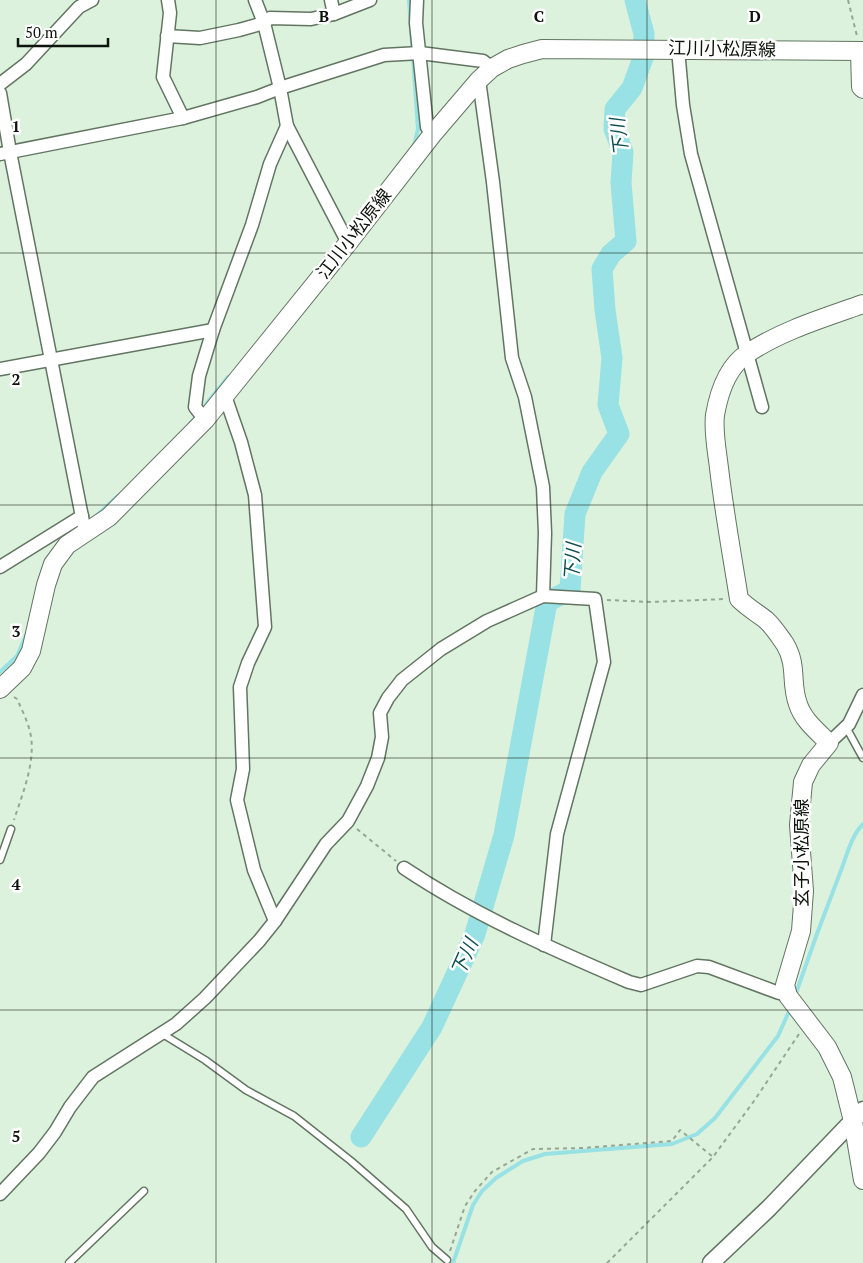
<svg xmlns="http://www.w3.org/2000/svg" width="863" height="1263" font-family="'PT Serif','Noto Sans JP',serif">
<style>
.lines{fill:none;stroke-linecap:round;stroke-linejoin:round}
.stream{stroke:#98e1e4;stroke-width:4}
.river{stroke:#98e1e4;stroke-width:21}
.service-casing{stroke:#627562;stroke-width:9}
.minor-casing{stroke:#627562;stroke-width:15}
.tertiary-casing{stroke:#627562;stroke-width:19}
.secondary-casing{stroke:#627562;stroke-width:20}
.path{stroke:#96a695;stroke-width:2;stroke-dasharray:4 4;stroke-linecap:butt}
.service{stroke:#fff;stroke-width:6}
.minor{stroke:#fff;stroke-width:12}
.tertiary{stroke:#fff;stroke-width:16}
.secondary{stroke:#fff;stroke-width:18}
.grid{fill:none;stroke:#0d140d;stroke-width:1;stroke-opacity:0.55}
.labels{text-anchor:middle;stroke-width:5;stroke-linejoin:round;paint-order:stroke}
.street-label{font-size:18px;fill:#0d140d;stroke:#fff}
.water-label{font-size:19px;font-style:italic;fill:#0d4f52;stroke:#fff}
.grid-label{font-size:16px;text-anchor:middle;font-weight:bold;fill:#0d140d;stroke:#fff;stroke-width:5;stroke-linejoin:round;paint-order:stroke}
</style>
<rect width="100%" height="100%" fill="#ddf2dc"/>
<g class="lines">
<g class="stream">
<path d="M409,0L418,129L414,146"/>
<path d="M190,424L228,377"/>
<path d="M95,517L118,496"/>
<path d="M0,672L17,656L27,633"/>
<path d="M795,996C809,955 824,914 840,873C846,858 851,836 863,824"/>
<path d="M453,1263L473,1205L482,1191L496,1178L523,1161L545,1154L672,1144L697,1134L715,1118L778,1036L791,1007"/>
</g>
<path class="river" d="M361,1137L432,1027L475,934L504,835L547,602L570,590L575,514L592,472L619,434L608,405L612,358L605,310L602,269L611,254L626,241L621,183L623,152L614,129L615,109L632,88L643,58L644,34L635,0"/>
<g class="service-casing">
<g id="service">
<path d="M846,727L863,758"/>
<path d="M0,860L11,829"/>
<path d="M161,1033L205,1060L246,1090L294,1116L351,1161L406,1209L432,1247L447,1260"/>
<path d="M69,1263L144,1191"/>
</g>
</g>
<g class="minor-casing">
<g id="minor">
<path d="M168,0L170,13L163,77L183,118"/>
<path d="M255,0L264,23L280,88L287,126L348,243"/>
<path d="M331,0L334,14"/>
<path d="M417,0L416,23L427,127L432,135"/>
<path d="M167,36L200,38L239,30L264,23L270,18L311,19L334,14L370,0"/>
<path d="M678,49L683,105L691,154L762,407"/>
<path d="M479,80L493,182L512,358L525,397L543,487L545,533L543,596"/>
<path d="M0,84L26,64L79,7L92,0"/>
<path d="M0,93L10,152L85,532"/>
<path d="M0,154L183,118L257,97L280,88L384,55L420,53L483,61L492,68"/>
<path d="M0,369L213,330"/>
<path d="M225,396L241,442L255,495L265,627L248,663L240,687L243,769L237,800L254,870L275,921"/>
<path d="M205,420L195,407L199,376L213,330L252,225L270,164L287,126"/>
<path d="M0,567L82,516"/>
<path d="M829,743L849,724L863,695"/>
<path d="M404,868C474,915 552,949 629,982L641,985L697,966L709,967L779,993L786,991"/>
<path d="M0,1194L39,1153L55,1132L70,1107L93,1077L176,1024L205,998L259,941L275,921L326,844L348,821L367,786L378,758L382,737L380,713L388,698L402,680L441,649L487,621L543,596L595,599L604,662L557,834L544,945"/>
</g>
</g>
<g class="tertiary-casing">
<path id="tertiary" d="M711,1263L769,1208L863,1110"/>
</g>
<g class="secondary-casing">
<g id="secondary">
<path d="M860,51L861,87L863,89"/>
<path d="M863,304C824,318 783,330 748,353C728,366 719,392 715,415C713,431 717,451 719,468C724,511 732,555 739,599C747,607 757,613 766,620C773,626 780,637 785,644C798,666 790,683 798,704C803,720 817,731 829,743L811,765L803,782L799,825L804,891L801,931L785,985L788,996L827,1047L842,1077L853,1121L863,1180"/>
<path d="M0,689L22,668L31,651L46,585L53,564L67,545L109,517L205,420L348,243L432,135L479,80L492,68L508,59L523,54L542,49L863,51"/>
</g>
</g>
<g class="path">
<path d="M848,0L857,36"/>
<path d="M607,600L651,602L725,599"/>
<path d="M14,697L17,699C21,708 26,718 29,728C38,757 23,792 14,820"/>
<path d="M357,829L396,861"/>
<path d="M450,1251L465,1206L475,1191L492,1172L533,1149L583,1148L672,1141L680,1130L713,1157"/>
<path d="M607,1263L713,1157L754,1101L799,1034"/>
</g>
<use href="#service" class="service"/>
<use href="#minor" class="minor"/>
<use href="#tertiary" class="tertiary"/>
<use href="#secondary" class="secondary"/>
</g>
<path class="grid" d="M216,0V1263M432,0V1263M647,0V1263M0,253H863M0,505H863M0,758H863M0,1010H863"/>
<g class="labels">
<g class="street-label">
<text transform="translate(722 49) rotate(1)" y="6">江川小松原線</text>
<text transform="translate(354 234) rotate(-52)" y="6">江川小松原線</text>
<text transform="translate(802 853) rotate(-90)" y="6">玄子小松原線</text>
</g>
<g class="water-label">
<text transform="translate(619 137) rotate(-97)" y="7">下川</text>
<text transform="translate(572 562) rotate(-86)" y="7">下川</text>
<text transform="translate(464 957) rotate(-66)" y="7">下川</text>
</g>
</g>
<g class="grid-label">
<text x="324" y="22">B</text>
<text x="539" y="22">C</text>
<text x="755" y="22">D</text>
<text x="16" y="132">1</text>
<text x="16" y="385">2</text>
<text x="16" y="637">3</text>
<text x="16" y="890">4</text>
<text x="16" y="1142">5</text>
</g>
<path d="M18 38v8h90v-8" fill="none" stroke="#0d140d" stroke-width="2.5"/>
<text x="25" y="38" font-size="15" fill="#0d140d" stroke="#ffffff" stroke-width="4" paint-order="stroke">50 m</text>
</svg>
